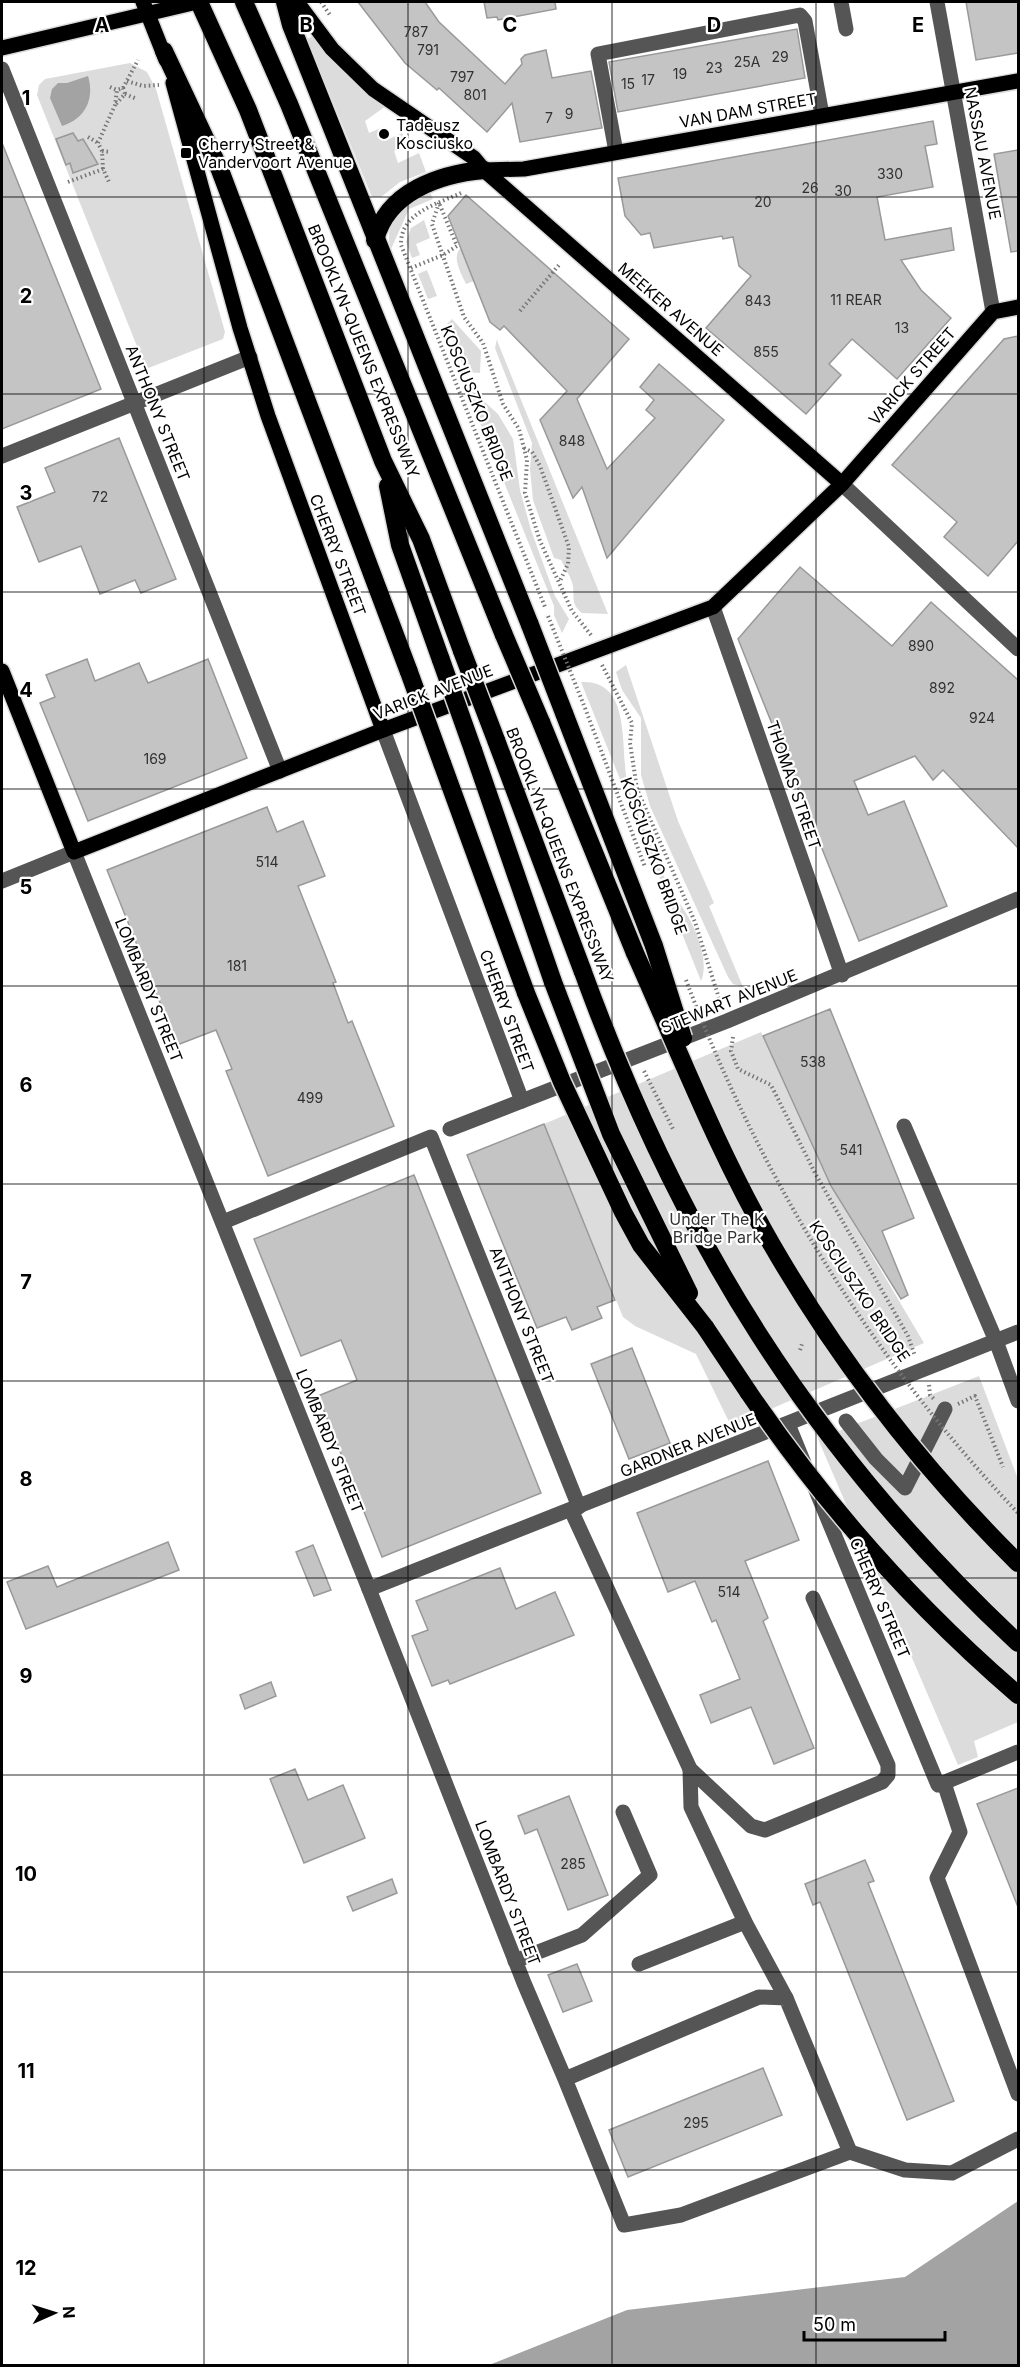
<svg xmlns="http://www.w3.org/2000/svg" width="1020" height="2367" font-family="Inter,sans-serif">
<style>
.green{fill:#dcdcdc}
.water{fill:#a3a3a3}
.building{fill:#c4c4c4;stroke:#999;stroke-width:1.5}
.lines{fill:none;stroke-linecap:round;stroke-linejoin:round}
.major-casing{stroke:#dbdbdb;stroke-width:18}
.highway-casing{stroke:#dbdbdb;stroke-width:21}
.path{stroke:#777;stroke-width:4;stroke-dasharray:1.5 3;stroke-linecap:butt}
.minor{stroke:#555;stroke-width:15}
.major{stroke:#000;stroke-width:15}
.highway{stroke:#000;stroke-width:18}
.highway-bridge-casing{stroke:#dbdbdb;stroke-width:21;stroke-linecap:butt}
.path-bridge{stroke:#777;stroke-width:4;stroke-dasharray:1.5 3;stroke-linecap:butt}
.highway-bridge{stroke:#000;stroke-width:18}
.grid{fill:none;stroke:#000;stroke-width:1.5;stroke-opacity:0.55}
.poi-dot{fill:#000;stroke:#fff;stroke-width:2}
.labels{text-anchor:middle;stroke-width:4.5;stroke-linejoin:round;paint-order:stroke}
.number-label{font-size:14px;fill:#313131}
.street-label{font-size:16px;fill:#000;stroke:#fff}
.poi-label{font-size:16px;fill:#000;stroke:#fff;text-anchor:start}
.park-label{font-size:16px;fill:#333;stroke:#fff}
.grid-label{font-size:20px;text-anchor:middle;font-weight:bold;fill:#000;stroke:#fff;stroke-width:4.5;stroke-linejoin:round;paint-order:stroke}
</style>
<rect width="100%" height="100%" fill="#fff"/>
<g class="green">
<path d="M313,36L386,106L365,121L369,133L383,127L387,140L402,133L407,146L394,151L398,163L419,153L426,172L400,182L381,197H372L307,39Z"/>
<path d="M130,63L147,72L156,89L225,332L223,339L146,369L37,95L39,85L45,79Z"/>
<path d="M430,192L433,199L409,209L391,249C382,219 407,203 430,192Z"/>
<path d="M424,220L430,238L416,244L420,255L412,258L406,242L411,228Z"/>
<path d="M461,248L474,281L466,284C461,273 451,257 461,248Z"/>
<path d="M427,270L437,296L428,299L418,274Z"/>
<path d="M452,319L481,351L480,373L467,372L463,366L447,324Z"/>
<path d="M497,339L498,343L608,614L582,613C569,603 576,595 572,582C569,575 565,567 561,560L554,558L533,500L530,469L532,443L500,361L495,348Z"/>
<path d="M466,388L475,393L498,414L513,439L520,490L531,530L555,596L569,619L562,633L554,615V606Z"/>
<path d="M626,665L678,821L714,903L709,906L743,987L733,984L728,977L650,806L641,775V718L622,690L616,672Z"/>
<path d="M581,682C636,679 618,758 629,789C641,824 657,858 671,893C688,910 712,956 701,981Z"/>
<path d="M761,1032L831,1186L924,1343L731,1426L696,1354L635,1326L623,1317L544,1124Z"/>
<path d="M979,1376L1018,1479V1722L974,1741L978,1757L958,1765L818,1439Z"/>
</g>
<g class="water">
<path d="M88,76C95,99 85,119 62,126L50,98L52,89L58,83H67Z"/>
<path d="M1018,2201V2365H489L627,2310L905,2277Z"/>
</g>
<g class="building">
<path d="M358,2H425L439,22L505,84L522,64L521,59L525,55L546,50L552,78L591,71L602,128L520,142L512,103L487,132L439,88L437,90L405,63Z"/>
<path d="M484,2H555L556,9L498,20L497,17L487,18Z"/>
<path d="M966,2H1018V53L976,60Z"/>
<path d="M797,29L805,78L618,112L609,62Z"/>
<path d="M933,121L937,144L925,146L933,187L877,197L885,240L951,228L954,250L901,260L921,290L951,318L897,379L852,339L829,364L841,375L806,414L706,328L751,276L739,266L733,237L723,239L722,236L654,248L650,233L641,235L625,216L618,178Z"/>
<path d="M73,133L78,141L83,139L98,164L73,173L70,163L66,165L56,139Z"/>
<path d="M2,143L101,389L2,429Z"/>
<path d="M1018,150V251L1011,252L994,154Z"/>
<path d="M466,195L629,339L577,399L607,469L655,418L646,410L654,400L640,387L659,364L724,420L607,558L582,487L573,498L540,420L567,391L504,326L500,330L490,322L448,216Z"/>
<path d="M1018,336V541L988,576L944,537L957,522L892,465L1004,339Z"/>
<path d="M119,438L176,579L141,593L135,580L100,594L81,546L39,562L17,507L55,492L45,468Z"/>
<path d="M800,567L892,646L931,602L1018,680V848L943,770L933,780L915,756L854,781L868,815L904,801L947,906L859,941L738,639Z"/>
<path d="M87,659L95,681L139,663L148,683L208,659L247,758L88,821L40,703L55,697L46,675Z"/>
<path d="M267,807L277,832L303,821L325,876L298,886L336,982L333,983L348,1023L352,1021L394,1126L268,1176L226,1071L232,1069L216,1030L177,1045L107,870Z"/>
<path d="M830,1009L914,1218L882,1231L908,1295L901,1299L831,1186L763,1036Z"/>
<path d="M544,1124L615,1300L597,1307L602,1318L572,1330L566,1317L537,1328L467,1155Z"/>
<path d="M414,1175L541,1493L382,1557L318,1396L357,1380L341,1340L301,1356L254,1239Z"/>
<path d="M632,1348L670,1443L629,1459L591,1364Z"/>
<path d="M768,1461L799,1540L745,1561L768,1618L763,1621L814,1748L774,1764L751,1707L711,1723L700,1695L740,1679L716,1620L712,1622L695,1581L668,1592L637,1513Z"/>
<path d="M168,1542L179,1570L26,1629L7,1582L48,1566L57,1587Z"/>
<path d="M313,1545L331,1590L314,1596L296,1552Z"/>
<path d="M500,1568L516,1609L555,1592L574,1635L450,1684L448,1680L432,1686L412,1636L428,1630L416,1601Z"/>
<path d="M271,1682L276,1696L245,1709L240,1695Z"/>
<path d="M295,1769L308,1800L343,1785L365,1838L304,1863L270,1779Z"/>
<path d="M1018,1788V1907L977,1804Z"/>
<path d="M569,1796L608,1895L568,1910L537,1829L525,1834L518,1816Z"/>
<path d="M865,1860L874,1881L868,1883L954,2101L907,2120L820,1902L813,1905L805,1884Z"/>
<path d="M392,1879L397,1893L353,1911L347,1897Z"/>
<path d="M577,1964L592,2001L563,2012L548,1975Z"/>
<path d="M763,2068L782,2115L628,2177L609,2130Z"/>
</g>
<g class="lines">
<g class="major-casing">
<g id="major">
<path d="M143,2L166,60"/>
<path d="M297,2L332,49L373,89L474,158L484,170L842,484"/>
<path d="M2,48L197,2"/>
<path d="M173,83L240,328L268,416L383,730"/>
<path d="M484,170L524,169L1018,81"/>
<path d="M2,671L74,852L383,730L713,607L842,484L993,312L1018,307"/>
</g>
</g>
<g class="highway-casing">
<g id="highway">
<path d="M199,2L248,110L383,461L421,539L462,651"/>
<path d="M244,2L289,104L504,635"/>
<path d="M285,2L291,25L530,625"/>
<path d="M164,51L220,170L409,672"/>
<path d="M375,240C387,192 439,174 484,170"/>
<path d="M388,486L400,545L441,660"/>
<path d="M564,713L654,946"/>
<path d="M541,722L635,953"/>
<path d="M496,740L583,972"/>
<path d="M473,750L553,982"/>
<path d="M442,763L526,993"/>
<path d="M705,1327L749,1393"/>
</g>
</g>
<g class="path">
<path d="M321,2L330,15"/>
<path d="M127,81L143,86L159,85"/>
<path d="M110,87L117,90"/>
<path d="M123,88L138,60"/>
<path d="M125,94L137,99"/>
<path d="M88,137L98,143"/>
<path d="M102,151L110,152"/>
<path d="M103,169L102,151L98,143L115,105L117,90L123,88L125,94L115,105"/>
<path d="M68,182L103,169L109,182"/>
<path d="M461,193C437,204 400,213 401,245L545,607"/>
<path d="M439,203L432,224L464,317L483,343L503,404L519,429L527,460L525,493L540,541L572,611L591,635"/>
<path d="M411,268L443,255L457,246L439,203"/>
<path d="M520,311L559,265"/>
<path d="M524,448L532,452L540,466L569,547L568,564L560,581"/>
<path d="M602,665L632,723L630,743L637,789L695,922L722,1008"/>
<path d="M585,708L645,867"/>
<path d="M733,1037L731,1051L738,1069L771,1085L815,1173L908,1336L915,1356"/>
<path d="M644,1071L673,1129"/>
<path d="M800,1350L802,1344"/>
<path d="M929,1385L930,1395L934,1399"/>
<path d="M958,1404L975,1396L1003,1467"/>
</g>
<g class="minor">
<path d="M841,2L846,29"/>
<path d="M937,2L993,312"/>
<path d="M2,69L280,771"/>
<path d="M616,152L598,54L800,15L805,21L822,115"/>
<path d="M2,456L250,357"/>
<path d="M842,484L1018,649"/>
<path d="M713,607L842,975"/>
<path d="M383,730L522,1101"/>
<path d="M2,881L74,852L369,1589L524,1983L565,2079L624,2225L681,2215L850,2152L786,1998L759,1997L565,2079"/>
<path d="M904,1126L996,1341L1018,1401"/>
<path d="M450,1129L727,1021L1018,899"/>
<path d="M223,1222L431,1137L579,1507"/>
<path d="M846,1421L876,1459L905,1488L945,1409"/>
<path d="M788,1424L804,1463"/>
<path d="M815,1488L938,1785L1018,1752"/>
<path d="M571,1510L690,1769L751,1826L765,1830L882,1782L888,1775V1765L813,1598"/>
<path d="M369,1589L1018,1332"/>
<path d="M690,1769L691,1807L745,1922L786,1998"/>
<path d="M944,1783L960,1832L937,1878L1018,2094"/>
<path d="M515,1961L582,1935L650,1875L623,1812"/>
<path d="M639,1964L745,1922"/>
<path d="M850,2152L905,2170L952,2173L1018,2139"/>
</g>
<use href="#major" class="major"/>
<use href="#highway" class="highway"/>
<g class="highway-bridge-casing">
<g id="highway-bridge">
<path d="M530,625L564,713"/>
<path d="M504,635L541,722"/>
<path d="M462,651L496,740"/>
<path d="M441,660L473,750"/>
<path d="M409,672L442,763"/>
<path d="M654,946L683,1038"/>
<path d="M635,953C679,1051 718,1152 772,1245C839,1361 923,1469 1018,1563"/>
<path d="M583,972C680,1238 810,1449 1018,1643"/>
<path d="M553,982L611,1134L689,1293"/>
<path d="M526,993L562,1082L623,1212L641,1245L705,1327"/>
<path d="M749,1393C825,1505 916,1607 1018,1695"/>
</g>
</g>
<g class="path-bridge">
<path d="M548,616L585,708"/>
<path d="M686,980C761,1179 872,1359 1018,1513"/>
</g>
<use href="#highway-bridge" class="highway-bridge"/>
</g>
<path class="grid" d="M204,2V2366M408,2V2366M612,2V2366M816,2V2366M2,197H1018M2,394H1018M2,592H1018M2,789H1018M2,986H1018M2,1184H1018M2,1381H1018M2,1578H1018M2,1775H1018M2,1972H1018M2,2170H1018"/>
<g class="poi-dot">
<circle cx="384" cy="134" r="6"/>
<rect x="180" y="147" width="12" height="12" rx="3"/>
</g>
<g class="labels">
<g class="number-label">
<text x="416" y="37">787</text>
<text x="428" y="55">791</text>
<text x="780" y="62">29</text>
<text x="747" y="67">25A</text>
<text x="714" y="73">23</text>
<text x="680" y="79">19</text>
<text x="462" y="82">797</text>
<text x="648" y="85">17</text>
<text x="628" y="89">15</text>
<text x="475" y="100">801</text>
<text x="569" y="119">9</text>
<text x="549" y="123">7</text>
<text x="890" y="179">330</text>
<text x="810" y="193">26</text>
<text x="843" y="196">30</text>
<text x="763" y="207">20</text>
<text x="856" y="305">11 REAR</text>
<text x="758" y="306">843</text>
<text x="902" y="333">13</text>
<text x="766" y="357">855</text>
<text x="572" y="446">848</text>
<text x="100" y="502">72</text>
<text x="921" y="651">890</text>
<text x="942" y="693">892</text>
<text x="982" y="723">924</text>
<text x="155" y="764">169</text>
<text x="267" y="867">514</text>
<text x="237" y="971">181</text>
<text x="813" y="1067">538</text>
<text x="310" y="1103">499</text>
<text x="851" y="1155">541</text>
<text x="729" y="1597">514</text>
<text x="573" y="1869">285</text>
<text x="696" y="2128">295</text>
</g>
<g class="street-label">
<text transform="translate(748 110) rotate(-10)" y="6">VAN DAM STREET</text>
<text transform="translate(983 153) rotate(79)" y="6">NASSAU AVENUE</text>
<text transform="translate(671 309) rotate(41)" y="6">MEEKER AVENUE</text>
<text transform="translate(364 351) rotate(68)" y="6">BROOKLYN-QUEENS EXPRESSWAY</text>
<text transform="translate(912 376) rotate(-49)" y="6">VARICK STREET</text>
<text transform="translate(477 403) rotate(68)" y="6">KOSCIUSZKO BRIDGE</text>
<text transform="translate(158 413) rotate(68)" y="6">ANTHONY STREET</text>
<text transform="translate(338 555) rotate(69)" y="6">CHERRY STREET</text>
<text transform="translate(433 692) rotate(-21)" y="6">VARICK AVENUE</text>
<text transform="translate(794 785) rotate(71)" y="6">THOMAS STREET</text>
<text transform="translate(560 855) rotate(69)" y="6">BROOKLYN-QUEENS EXPRESSWAY</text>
<text transform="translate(654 856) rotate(70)" y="6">KOSCIUSZKO BRIDGE</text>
<text transform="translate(149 990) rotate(68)" y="6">LOMBARDY STREET</text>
<text transform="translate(729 1001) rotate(-22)" y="6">STEWART AVENUE</text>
<text transform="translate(507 1011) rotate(70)" y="6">CHERRY STREET</text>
<text transform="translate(860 1291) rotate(56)" y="6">KOSCIUSZKO BRIDGE</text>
<text transform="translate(522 1315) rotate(68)" y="6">ANTHONY STREET</text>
<text transform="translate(330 1441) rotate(68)" y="6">LOMBARDY STREET</text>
<text transform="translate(688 1445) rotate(-22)" y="6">GARDNER AVENUE</text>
<text transform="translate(880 1598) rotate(67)" y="6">CHERRY STREET</text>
<text transform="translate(508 1893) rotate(69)" y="6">LOMBARDY STREET</text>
</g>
<g class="poi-label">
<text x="396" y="131">Tadeusz<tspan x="396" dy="18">Kosciusko</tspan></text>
<text x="198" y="150">Cherry Street &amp;<tspan x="198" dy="18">Vandervoort Avenue</tspan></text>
</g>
<g class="park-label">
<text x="717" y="1225">Under The K<tspan x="717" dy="18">Bridge Park</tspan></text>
</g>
</g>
<g class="grid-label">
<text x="102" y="32">A</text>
<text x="306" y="32">B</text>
<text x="510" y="32">C</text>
<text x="714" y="32">D</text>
<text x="918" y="32">E</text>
<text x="26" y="105">1</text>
<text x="26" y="303">2</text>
<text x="26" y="500">3</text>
<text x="26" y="697">4</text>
<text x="26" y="894">5</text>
<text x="26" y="1092">6</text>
<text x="26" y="1289">7</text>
<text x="26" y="1486">8</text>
<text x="26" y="1683">9</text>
<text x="26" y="1881">10</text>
<text x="26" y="2078">11</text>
<text x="26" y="2275">12</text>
</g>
<rect width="1020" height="2367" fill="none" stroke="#000000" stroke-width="6"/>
<g transform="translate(54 2313) rotate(87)" stroke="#ffffff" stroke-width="4.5" paint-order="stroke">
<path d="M0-4.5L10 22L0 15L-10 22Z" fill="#000000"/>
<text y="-9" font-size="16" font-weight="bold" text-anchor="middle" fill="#000000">N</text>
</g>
<path d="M804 2331v9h141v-9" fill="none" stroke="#000000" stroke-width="3"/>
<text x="813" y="2331" font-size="18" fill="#000000" stroke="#ffffff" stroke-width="4.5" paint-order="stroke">50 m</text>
</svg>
